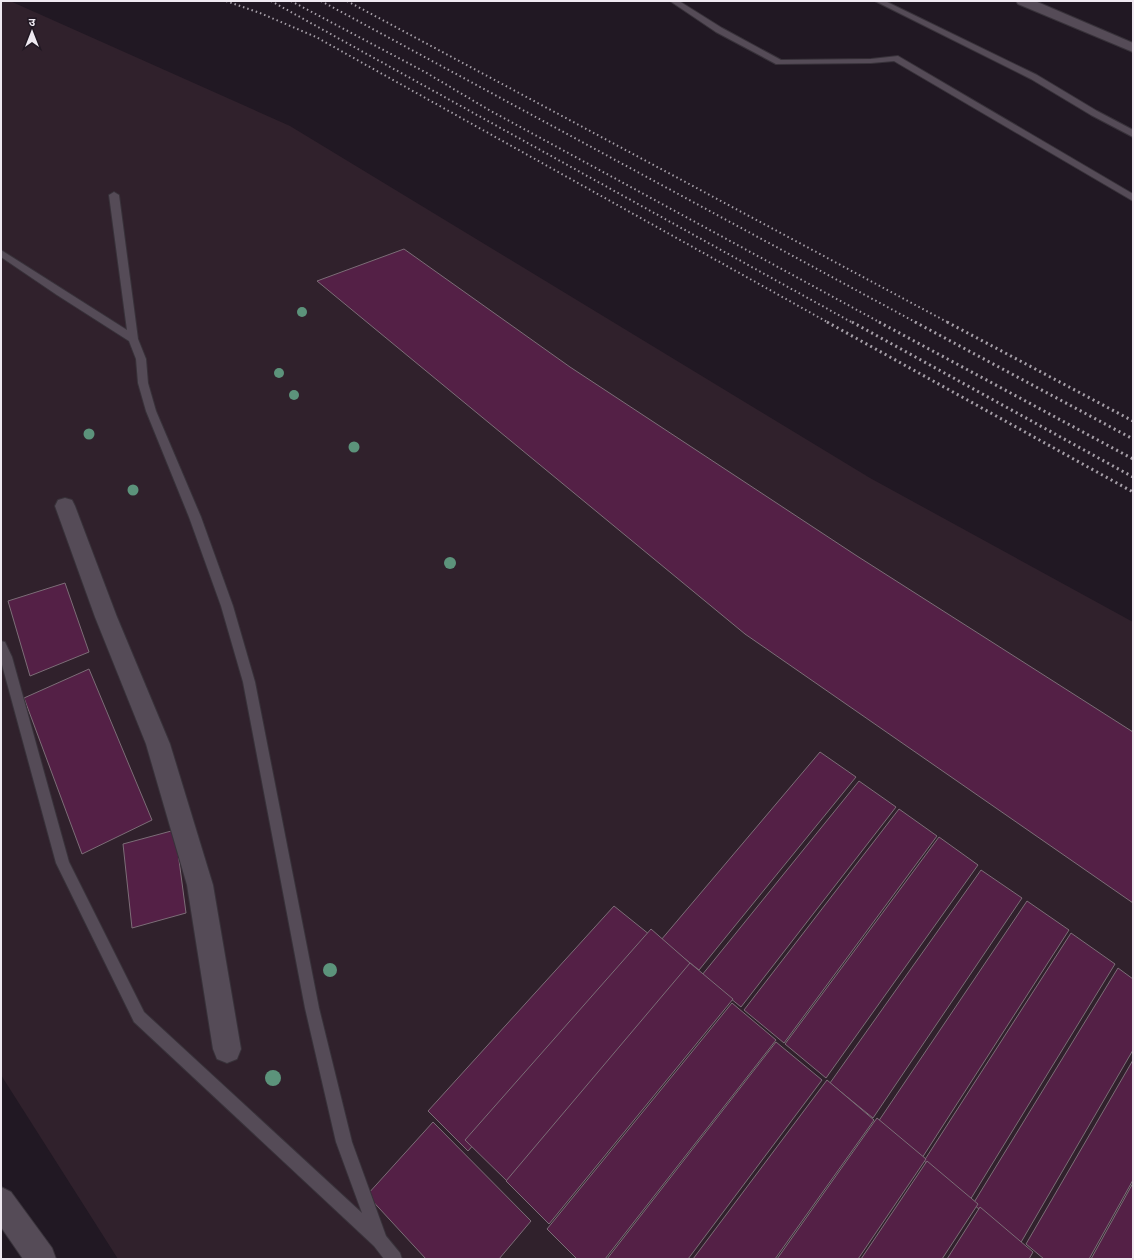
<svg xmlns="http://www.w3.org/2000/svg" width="1134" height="1260" font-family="Cabin,'Noto Sans Devanagari',sans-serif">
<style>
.industrial{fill:#30212c}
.building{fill:#542046;stroke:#7c6d77}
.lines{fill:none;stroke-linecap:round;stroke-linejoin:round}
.lane-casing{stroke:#38323a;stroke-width:2}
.street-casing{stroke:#38323a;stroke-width:2}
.secondary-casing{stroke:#38323a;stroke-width:2}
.lane{fill:#554b57;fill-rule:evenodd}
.street{fill:#554b57;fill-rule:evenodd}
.secondary{fill:#554b57;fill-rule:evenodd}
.rail-far1{stroke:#a59ea7;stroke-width:2;stroke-dasharray:1.5 3;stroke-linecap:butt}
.rail{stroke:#a59ea7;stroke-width:3;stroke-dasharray:2 3.5;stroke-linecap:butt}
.tree{fill:#5c937b}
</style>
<rect width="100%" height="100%" fill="#211823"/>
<path class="industrial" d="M1,1H10L290,126L870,478L1133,622V1259H118L1,1075Z"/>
<g class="building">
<path d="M404,249L570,367L857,556L1133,732V903L745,634L317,281Z"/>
<path d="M65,583L89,652L30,676L8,601Z"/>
<path d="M89,669L152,820L82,854L24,698Z"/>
<path d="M820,752L856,777L699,970L661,940Z"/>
<path d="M859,781L896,807L741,1007L702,975Z"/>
<path d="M899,809L937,836L784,1043L744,1010Z"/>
<path d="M175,830L186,913L132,928L123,844Z"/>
<path d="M939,837L978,865L826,1078L785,1044Z"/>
<path d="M981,870L1022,898L873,1118L830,1083Z"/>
<path d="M1027,901L1069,930L922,1158L878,1122Z"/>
<path d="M614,906L655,939L468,1151L428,1111Z"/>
<path d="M651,929L691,964L507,1181L465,1140Z"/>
<path d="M1071,933L1115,964L970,1200L924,1161Z"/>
<path d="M690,963L733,999L549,1224L506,1181Z"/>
<path d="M1118,968L1133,979V1050L1020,1244L973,1204Z"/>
<path d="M732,1003L776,1040L605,1259H577L547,1229Z"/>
<path d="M776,1042L822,1080L688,1259H607Z"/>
<path d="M1133,1060V1180L1089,1259H1044L1026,1244Z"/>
<path d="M827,1080L874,1120L775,1259H693Z"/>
<path d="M877,1118L926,1159L858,1259H777Z"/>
<path d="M433,1122L531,1221L499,1259H426L367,1195Z"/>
<path d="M927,1161L978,1204L942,1259H861Z"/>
<path d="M1133,1183V1259H1091Z"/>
<path d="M980,1207L1033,1252L1029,1259H947Z"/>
</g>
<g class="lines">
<g class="lane-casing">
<g id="lane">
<path d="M670,1H679L722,28L781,60L871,59L898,56L1133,194V201L894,61L871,63L776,64L716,32Z"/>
<path d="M875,1H885L1037,75L1097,111L1133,130V137L1091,115L1031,79Z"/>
<path d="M114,192L119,195L138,339L146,359L148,383L156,411L201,517L233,606L255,682L319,1008L352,1142L386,1236L400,1253L402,1259H384L374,1246L134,1022L56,863L1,661V641L5,642L12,657L69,862L144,1012L362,1213L336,1142L305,1008L243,682L221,606L189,517L146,411L138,383L136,359L129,341L57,295L1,257V250L127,330L109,195Z"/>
</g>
</g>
<g class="street-casing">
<g id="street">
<path d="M1016,1H1035L1133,43V52L1018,4Z"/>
<path d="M65,498L72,500L75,506L117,617L170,744L213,885L241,1049L237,1059L227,1063L217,1059L213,1049L187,885L146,744L95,617L55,506L58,500Z"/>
</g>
</g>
<g class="secondary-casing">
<path id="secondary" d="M1,1187L11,1192L52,1248L56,1259H23L1,1227Z"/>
</g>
<use href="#lane" class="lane"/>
<use href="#street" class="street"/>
<use href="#secondary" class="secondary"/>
<g class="rail-far1">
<path d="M226,1L260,13L316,37L829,323"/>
<path d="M271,1L853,323"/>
<path d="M291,1L425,72L489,110L881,323"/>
<path d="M321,1L917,323"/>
<path d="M347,1L949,323"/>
</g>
<g class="rail">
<path d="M827,322L1133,492"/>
<path d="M852,322L1133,477"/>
<path d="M879,322L1133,459"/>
<path d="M915,322L1133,439"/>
<path d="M947,322L1133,421"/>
</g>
</g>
<g class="tree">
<circle cx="302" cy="312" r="5"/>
<circle cx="279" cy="373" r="5"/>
<circle cx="294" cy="395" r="5"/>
<circle cx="89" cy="434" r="5.5"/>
<circle cx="354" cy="447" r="5.5"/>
<circle cx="133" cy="490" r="5.5"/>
<circle cx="450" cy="563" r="6"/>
<circle cx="330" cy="970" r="7"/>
<circle cx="273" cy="1078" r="8"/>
</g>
<rect width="1134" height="1260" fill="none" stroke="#efe9f1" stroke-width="4"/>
<g transform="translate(32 32)" stroke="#211823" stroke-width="3" paint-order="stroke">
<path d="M0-3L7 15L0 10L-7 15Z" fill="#efe9f1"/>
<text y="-6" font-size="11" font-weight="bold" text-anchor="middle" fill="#efe9f1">उ</text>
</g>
</svg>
